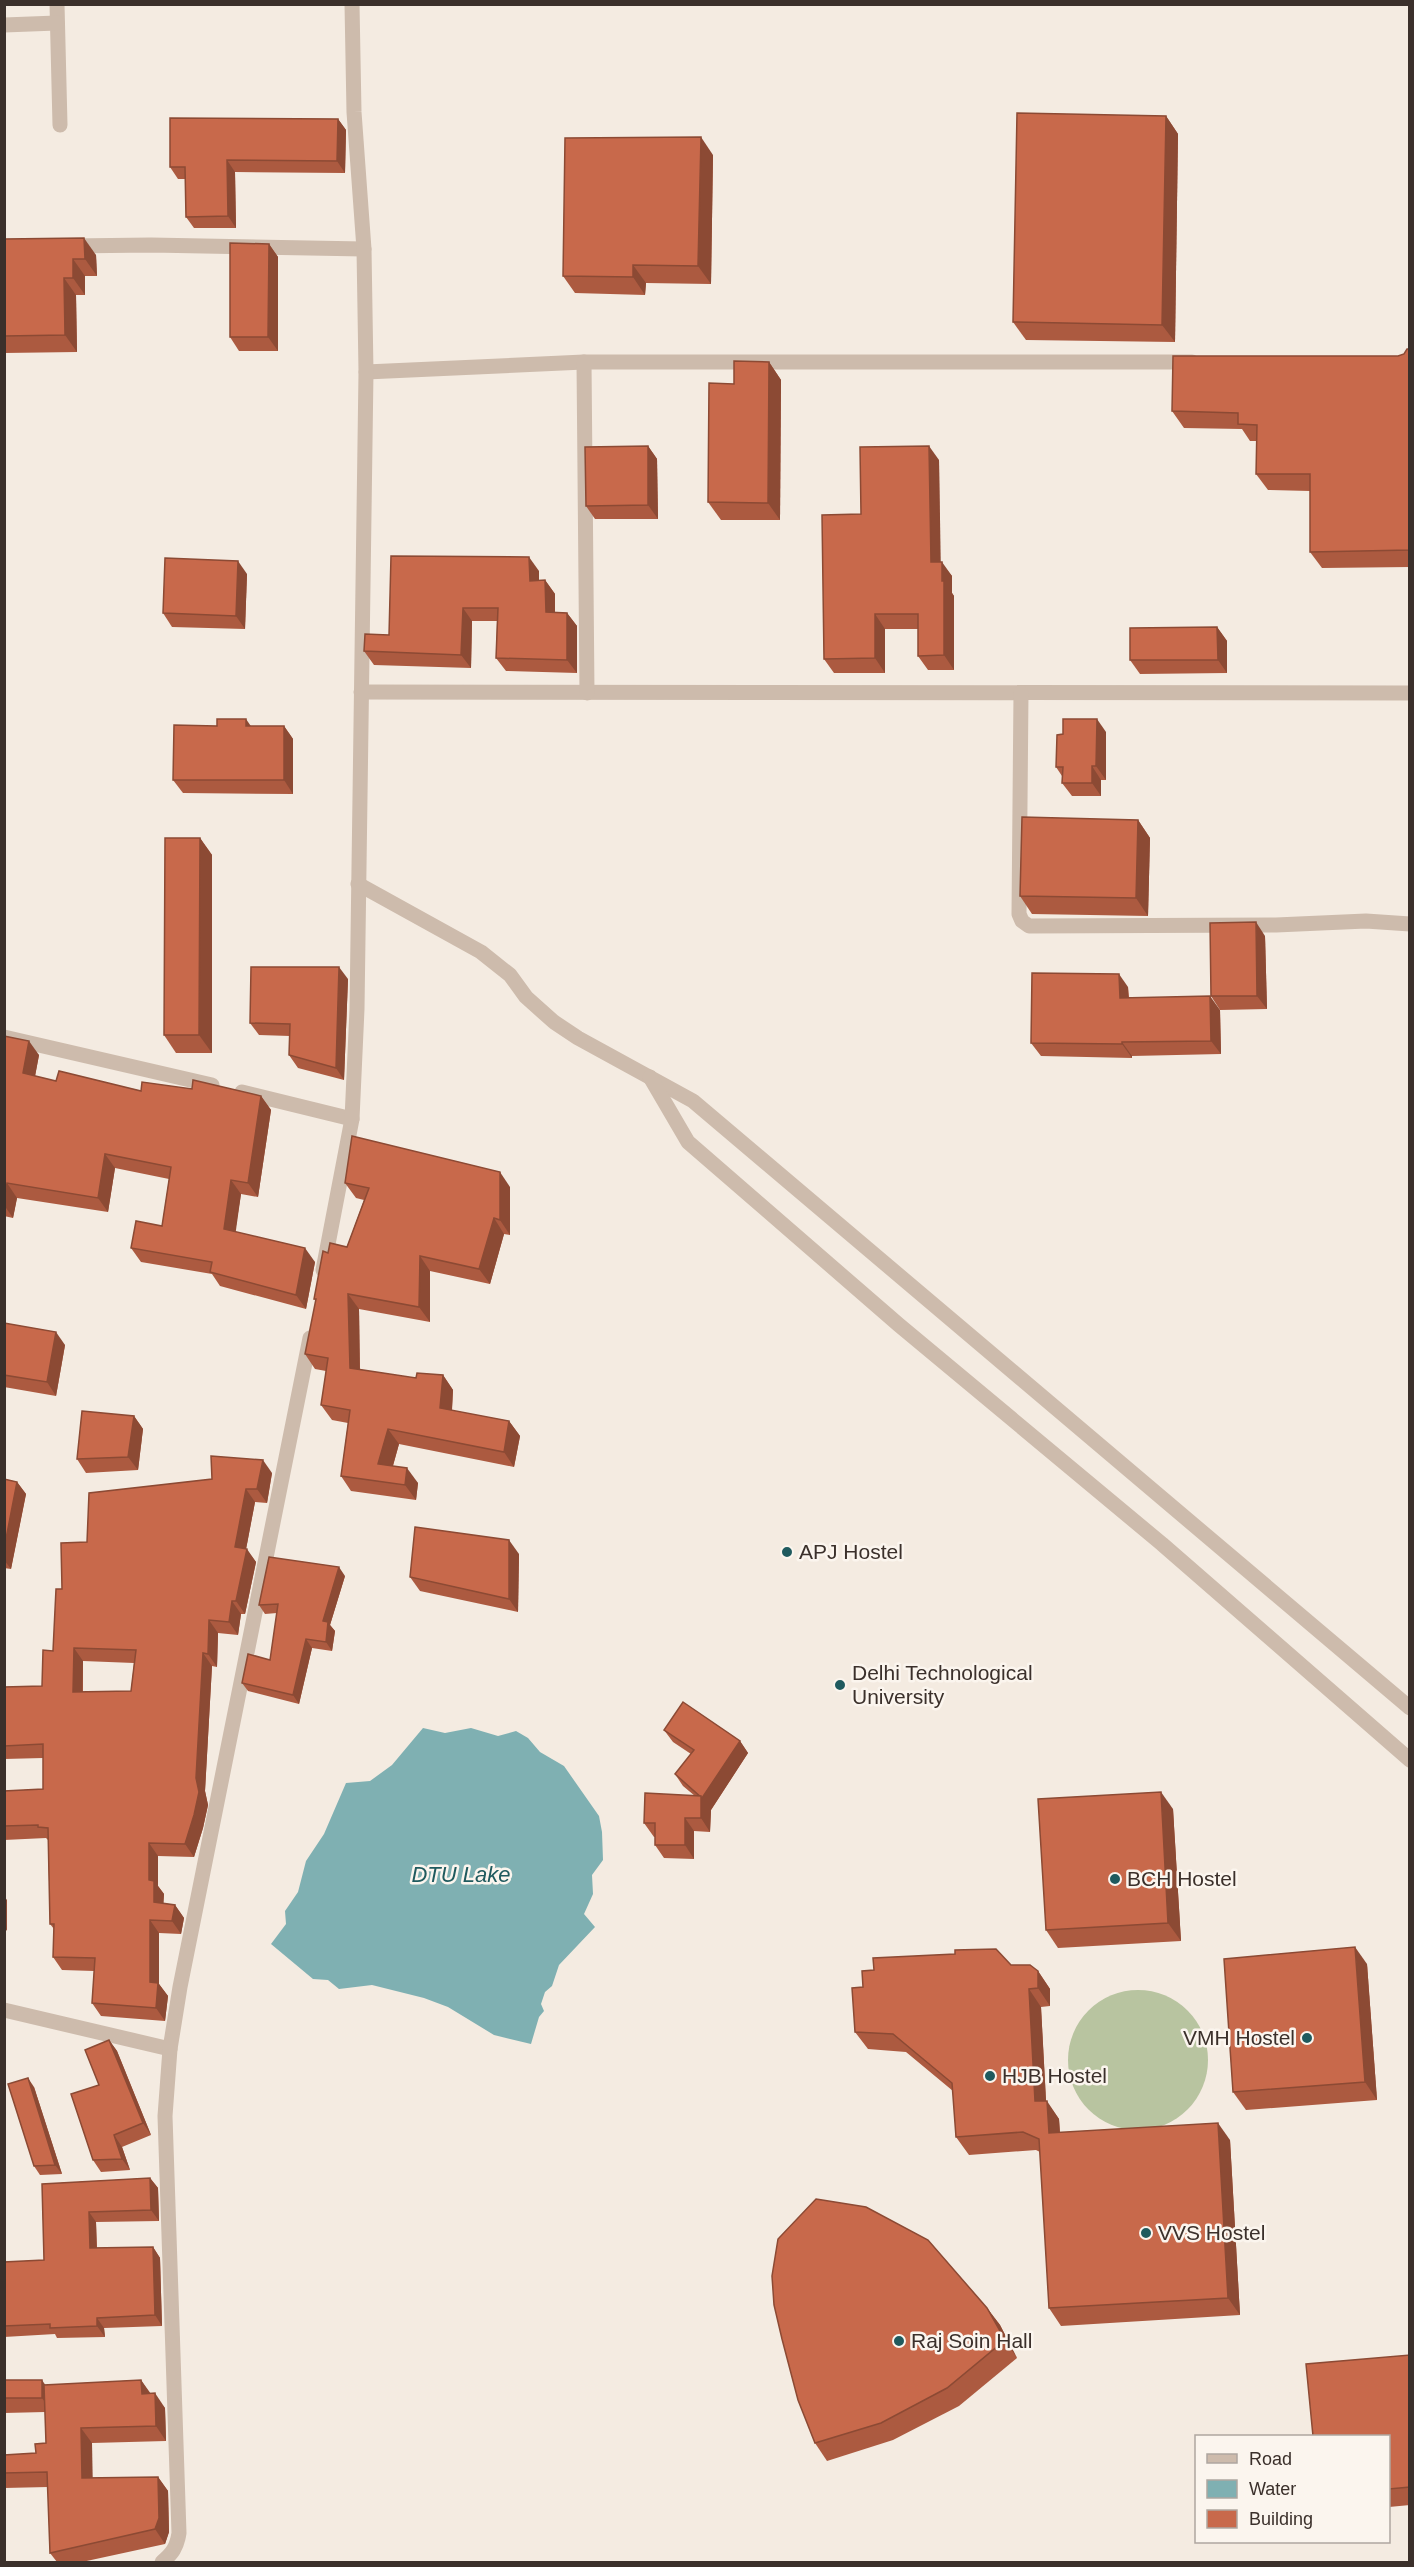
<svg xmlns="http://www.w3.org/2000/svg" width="1414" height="2567" font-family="Helvetica,sans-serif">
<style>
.green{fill:#b8c4a0}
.water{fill:#7fb0b2}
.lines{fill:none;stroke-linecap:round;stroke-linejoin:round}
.minor{stroke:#cdbbac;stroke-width:15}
.wall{fill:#ac5a40;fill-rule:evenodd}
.shaded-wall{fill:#8c4a34}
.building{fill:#c8694b;stroke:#8c4a34;stroke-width:1.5;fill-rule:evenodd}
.poi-dot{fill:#1f5a5e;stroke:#fbf5ee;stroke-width:2}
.labels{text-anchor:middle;stroke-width:5;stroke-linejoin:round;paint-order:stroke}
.poi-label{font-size:21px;fill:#3b302b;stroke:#fbf5ee;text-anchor:start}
.water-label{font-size:22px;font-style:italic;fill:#1f5a5e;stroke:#fbf5ee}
</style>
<rect width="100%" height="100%" fill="#f4ebe1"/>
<circle class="green" cx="1138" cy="2060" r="70"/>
<path class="water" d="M423,1728L445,1733L471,1728L498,1736L516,1731L528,1738L540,1752L564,1766L599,1816L602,1832L603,1860L592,1875L593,1894L584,1914L595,1927L559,1965L552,1986L545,1992L541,2004L544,2011L539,2017L531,2044L494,2035L448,2007L424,1998L372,1985L339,1989L328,1980L313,1979L271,1944L286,1924L285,1911L298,1892L306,1861L324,1834L346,1783L370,1781L392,1765Z"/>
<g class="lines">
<g class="minor">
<path d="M57,4L60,125"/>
<path d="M4,25L57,23"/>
<path d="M70,246L151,245L364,249"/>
<path d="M366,372L584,362"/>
<path d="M361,692L1410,693"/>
<path d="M587,693L584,362H1192"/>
<path d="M1021,693L1019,914L1022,921L1029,926L1276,925L1366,921L1410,924"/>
<path d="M358,884L481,952L510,975L526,997L554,1022L578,1038L693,1101L1410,1708"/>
<path d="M4,1037L212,1085"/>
<path d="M650,1077L688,1142L899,1325L1162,1544L1410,1760"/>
<path d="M242,1092L352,1119"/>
<path d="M323,1270L352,1119L357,1009L366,372L364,249L354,112L352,4"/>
<path d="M4,2010L170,2049"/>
<path d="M162,2562C172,2554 177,2547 179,2533L165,2116L170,2049L180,1987L310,1338"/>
</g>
</g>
<g class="wall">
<path d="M1166,116L1178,134L1175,342L1026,340L1013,322Z"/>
<path d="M338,119L346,130L345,173L235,172L236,228H194L186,217L185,179H178L170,167Z"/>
<path d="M713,155L711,284L646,283L645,295L575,293L563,276Z"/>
<path d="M4,239L96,255L97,276H85V295H76L77,352L4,353Z"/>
<path d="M269,244L278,257V351H239L230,337Z"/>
<path d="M1410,349V567L1322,568L1310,552V491L1268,490L1256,474L1257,441H1250L1242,429L1184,428L1172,411L1398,356L1404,354Z"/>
<path d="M769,362L781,380L780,520H721L708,502L734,384Z"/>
<path d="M648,446L657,459L658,519H595L586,506Z"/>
<path d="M939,460L940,562L952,576V593L954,596V670H928L918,656V629H885V673H834L824,659L861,514Z"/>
<path d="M539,571V580H545L555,594V612L567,613L577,626V673L506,671L496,658L497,621H472L471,668L374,665L364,651L389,635Z"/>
<path d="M247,574L245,629L172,627L163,613Z"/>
<path d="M1217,627L1227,641V673L1140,674L1130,660Z"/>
<path d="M251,726H284L293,739V794L183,793L173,780Z"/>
<path d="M1106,732V780H1101V796H1072L1062,783V776L1056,767Z"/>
<path d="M1138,820L1150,838L1148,916L1032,914L1020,896Z"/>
<path d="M200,838L212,855V1053H176L164,1035Z"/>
<path d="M1265,936L1267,1009L1220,1010L1211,996Z"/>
<path d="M348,979L344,1080L298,1068L289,1055L290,1036L259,1035L250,1023Z"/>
<path d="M1128,987L1129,997L1220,1010L1221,1054L1132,1056V1058L1041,1056L1031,1043Z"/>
<path d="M4,1036L39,1055L35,1076L56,1081L141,1091L192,1089L261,1096L271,1110L258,1197L241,1194L235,1232L315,1262L306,1309L220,1286L212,1274L141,1262L131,1248L162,1226L169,1179L115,1168L108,1212L17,1198L13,1218L4,1216Z"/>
<path d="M345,1183L510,1187V1235L504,1234L490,1284L430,1271V1322L359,1309L360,1370L416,1378L443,1375L453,1390L452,1411L509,1421L520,1436L514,1467L399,1444L393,1466L418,1483L416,1500L351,1491L341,1476L348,1423L332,1420L321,1405L326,1371L315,1369L305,1354L316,1301L314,1299L347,1247L364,1200L356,1198Z"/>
<path d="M4,1323L65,1345L56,1396L4,1387Z"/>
<path d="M134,1416L143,1429L138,1470L86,1473L77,1459Z"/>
<path d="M272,1473L267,1503L255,1502L246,1549L256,1562L245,1614H241L238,1635L218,1633L217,1667L212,1666L205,1791L208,1805L203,1828L194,1857L158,1856V1886L164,1894L163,1903L175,1905L184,1918L181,1934L159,1933V1984L168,1996L165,2021L101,2016L92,2003L94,1971L62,1970L53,1957L54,1929L50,1924L48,1840L46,1838L4,1840V1791L43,1789V1758L4,1759V1687L42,1686L53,1651L62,1589L87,1542ZM83,1661L134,1663L131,1691L83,1692Z"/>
<path d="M4,1479L17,1482L26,1494L11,1569L4,1568Z"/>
<path d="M519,1554L518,1612L420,1591L410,1577Z"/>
<path d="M345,1576L330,1625L335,1631L332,1651L312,1648L299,1704L248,1691L242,1683L270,1660L277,1613L265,1614L259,1605Z"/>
<path d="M664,1730L740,1741L748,1753L711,1810L710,1832L694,1831V1859L664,1858L655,1845V1837H654L644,1823L695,1796L683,1786L675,1774L691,1754L673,1742Z"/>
<path d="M1173,1809L1181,1941L1058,1948L1046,1930Z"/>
<path d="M1367,1964L1377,2100L1246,2110L1233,2092Z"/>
<path d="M1011,1965L1038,1971L1050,1989V2006L1041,2007L1046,2101L1059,2119L1060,2132L1230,2140L1240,2315L1061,2326L1049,2308L1040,2152L1036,2150L969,2155L956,2137L953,2091L906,2052L868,2049L855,2032L863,1987Z"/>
<path d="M109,2040L117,2051L151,2135L122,2147L130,2170L101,2172L93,2160L99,2085Z"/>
<path d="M34,2087L62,2174L40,2175L34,2166Z"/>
<path d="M150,2178L158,2188L159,2221L96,2222L97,2248L153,2247L160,2258L162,2326L104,2328L105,2337L57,2338L55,2334L4,2337V2262L44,2260L42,2184Z"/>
<path d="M987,2308L1000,2325L1017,2358L959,2406L893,2440L827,2461L815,2443Z"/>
<path d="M1410,2355V2505L1389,2507V2436Z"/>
<path d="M4,2380L45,2385L141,2380L150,2394L165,2408L166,2441L92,2443V2478L158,2477L168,2491L169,2532L165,2544L82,2562H57L50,2553L48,2487L4,2488V2438L5,2455L36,2453L46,2443L45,2412L4,2413Z"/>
</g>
<g class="shaded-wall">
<path d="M1166,116L1178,134L1175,342L1162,325Z"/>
<path d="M338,119L346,130L345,173L337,161Z"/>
<path d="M701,137L713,155L711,284L698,266Z"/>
<path d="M227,160L235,172L236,228L228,216Z"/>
<path d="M84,238L96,255L97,276L85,259Z"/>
<path d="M269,244L278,257V351L268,337Z"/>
<path d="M73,259L85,276V295L73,278Z"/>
<path d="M633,265L646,283L645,295L633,277Z"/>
<path d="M64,278L76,295L77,352L65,335Z"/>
<path d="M769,362L781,380L780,520L768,503Z"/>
<path d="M648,446L657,459L658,519L648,505Z"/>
<path d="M929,446L939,460L941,576L931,562Z"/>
<path d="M529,557L539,571V594L530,581Z"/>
<path d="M238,561L247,574L245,629L236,616Z"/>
<path d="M942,562L952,576V593L954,596V670L944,655Z"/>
<path d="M545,580L555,594V626L546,612Z"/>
<path d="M463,608L472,621L471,668L461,655Z"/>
<path d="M567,613L577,626V673L567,660Z"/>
<path d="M875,614L885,629V673L875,658Z"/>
<path d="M1217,627L1227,641V673L1218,660Z"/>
<path d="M246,719L255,732L246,726Z"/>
<path d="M1097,719L1106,732V780L1096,766Z"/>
<path d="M284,726L293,739V794L284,780Z"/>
<path d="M1092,766L1101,780V796L1092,783Z"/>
<path d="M1138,820L1150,838L1148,916L1136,898Z"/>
<path d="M200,838L212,855V1053L199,1035Z"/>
<path d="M1256,922L1265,936L1267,1009L1257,996Z"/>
<path d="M339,967L348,979L344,1080L336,1068Z"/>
<path d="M1119,974L1128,987L1129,1011L1120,998Z"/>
<path d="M1210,996L1220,1010L1221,1054L1211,1041Z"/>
<path d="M29,1041L39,1055L33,1087L23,1073Z"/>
<path d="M1122,1042L1132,1056V1058L1122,1044Z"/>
<path d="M261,1096L271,1110L258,1197L248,1183Z"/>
<path d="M105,1154L115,1168L108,1212L98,1198Z"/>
<path d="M500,1172L510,1187V1235L500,1220Z"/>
<path d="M231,1180L241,1194L234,1244L224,1229Z"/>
<path d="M7,1183L17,1198L13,1218L4,1205V1198Z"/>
<path d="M494,1218L504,1234L490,1284L479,1269Z"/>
<path d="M305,1248L315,1262L306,1309L296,1295Z"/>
<path d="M420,1256L430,1271V1322L419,1307Z"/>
<path d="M348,1294L359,1309L360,1383L350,1368Z"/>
<path d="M56,1332L65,1345L56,1396L47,1382Z"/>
<path d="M443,1375L453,1390L451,1424L440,1408Z"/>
<path d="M134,1416L143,1429L138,1470L128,1457Z"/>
<path d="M509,1421L520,1436L514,1467L504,1452Z"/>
<path d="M388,1429L399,1444L389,1479L378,1464Z"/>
<path d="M263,1460L272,1473L267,1503L257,1489Z"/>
<path d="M407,1468L418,1483L416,1500L405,1485Z"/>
<path d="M17,1482L26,1494L11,1569L4,1560V1549Z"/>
<path d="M246,1489L255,1502L244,1560L235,1547Z"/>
<path d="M509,1540L519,1554L518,1612L509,1599Z"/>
<path d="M247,1549L256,1562L245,1614L236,1601Z"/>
<path d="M339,1567L345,1576L330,1625L335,1631L332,1651L326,1642L323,1621Z"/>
<path d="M232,1601L241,1614L238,1635L229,1622Z"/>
<path d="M209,1620L218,1633L217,1667L208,1654Z"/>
<path d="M306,1639L312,1648L299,1704L293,1695Z"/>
<path d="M74,1648L83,1661L82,1705L73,1692Z"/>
<path d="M203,1653L212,1666L205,1791L208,1805L203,1828L194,1857L185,1844L196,1778Z"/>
<path d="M740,1741L748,1753L711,1810L710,1832L701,1818V1796Z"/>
<path d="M1161,1792L1173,1809L1181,1941L1168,1923Z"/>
<path d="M685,1818L694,1831V1859L685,1845Z"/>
<path d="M149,1843L158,1856V1886L164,1894L163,1915L154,1902L149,1880Z"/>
<path d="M4,1896L7,1900V1931L4,1927Z"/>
<path d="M175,1905L184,1918L181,1934L172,1921Z"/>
<path d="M150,1920L159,1933V1984L168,1996L165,2021L156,2008L150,1982Z"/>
<path d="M1355,1947L1367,1964L1377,2100L1365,2082Z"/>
<path d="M1038,1971L1050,1989V2006L1038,1988Z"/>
<path d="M1029,1989L1041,2007L1047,2119L1035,2101Z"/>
<path d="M109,2040L117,2051L151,2135L143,2123Z"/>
<path d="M28,2078L34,2087L62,2174L55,2165Z"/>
<path d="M1047,2101L1059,2119L1061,2150L1049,2133Z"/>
<path d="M1218,2123L1230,2140L1240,2315L1228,2298Z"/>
<path d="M114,2135L122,2147L130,2170L122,2159Z"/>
<path d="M150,2178L158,2188L159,2221L151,2210Z"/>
<path d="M89,2212L96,2222L97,2258L90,2248Z"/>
<path d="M153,2247L160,2258L162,2326L155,2315Z"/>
<path d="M987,2308L1000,2325L1017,2358L1005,2340Z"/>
<path d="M97,2318L104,2328L105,2337L97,2326Z"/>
<path d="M42,2380L52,2395V2412L42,2398Z"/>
<path d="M141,2380L151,2394H142Z"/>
<path d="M155,2393L165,2408L166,2441L156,2426Z"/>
<path d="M81,2428L92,2443L93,2493L82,2478Z"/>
<path d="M158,2477L168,2491L169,2532L165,2544L155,2529Z"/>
</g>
<g class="building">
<path d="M1017,113L1166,116L1162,325L1013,322Z"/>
<path d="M170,118L338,119L337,161L227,160L228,216L186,217L185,167H170Z"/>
<path d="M701,137L698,266L633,265V277L563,276L565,138Z"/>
<path d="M84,238L85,259H73V278H64L65,335L4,336V239Z"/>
<path d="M230,243L269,244L268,337H230Z"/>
<path d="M1407,349H1410V550L1310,552V474H1256L1257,425L1238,424V413L1172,411L1173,356H1398L1404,354Z"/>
<path d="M734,361L769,362L768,503L708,502L709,383L734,384Z"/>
<path d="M648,446V505L586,506L585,447Z"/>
<path d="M929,446L931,562H942V581H944V655L918,656V614H875V658L824,659L822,515L861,514L860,447Z"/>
<path d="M391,556L529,557L530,581L545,580L546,612L567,613V660L496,658L498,608H463L461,655L364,651L365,634L389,635Z"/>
<path d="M165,558L238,561L236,616L163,613Z"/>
<path d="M1217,627L1218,660H1130V628Z"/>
<path d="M217,719H246V726H284V780H173L174,725L217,726Z"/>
<path d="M1063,719H1097L1096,766H1092V783H1062L1063,767H1056L1057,735L1063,734Z"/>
<path d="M1022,817L1138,820L1136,898L1020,896Z"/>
<path d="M165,838H200L199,1035H164Z"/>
<path d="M1256,922L1257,996H1211L1210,923Z"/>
<path d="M251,967H339L336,1068L289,1055L290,1024L250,1023Z"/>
<path d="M1032,973L1119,974L1120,998L1210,996L1211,1041L1122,1042V1044L1031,1043Z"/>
<path d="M4,1036L29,1041L23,1073L56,1081L59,1071L141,1091L142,1082L192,1089L193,1080L261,1096L248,1183L231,1180L224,1229L305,1248L296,1295L210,1272L212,1262L131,1248L136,1221L162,1226L171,1167L105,1154L98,1198L7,1183L4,1198Z"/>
<path d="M352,1136L500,1172V1220L494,1218L479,1269L420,1256L419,1307L348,1294L350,1368L416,1378L417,1373L443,1375L440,1408L509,1421L504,1452L388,1429L378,1464L407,1468L405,1485L341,1476L350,1410L321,1405L328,1358L305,1354L316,1299H314L323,1251L328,1253L330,1243L347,1247L369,1188L345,1183Z"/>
<path d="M4,1323L56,1332L47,1382L4,1375Z"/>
<path d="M82,1411L134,1416L128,1457L77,1459Z"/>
<path d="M211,1456L263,1460L257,1489H246L235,1547L247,1549L236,1601H232L229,1622L209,1620L208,1654L203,1653L196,1778L199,1792L194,1815L185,1844L149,1843V1880L154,1881V1902L175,1905L172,1921L150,1920V1982L158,1983L156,2008L92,2003L95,1958L53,1957L54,1924H50L48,1828L38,1827V1825L4,1826V1791L43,1789V1744L4,1746V1687L42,1686L43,1650L53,1651L56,1589H62L61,1543L87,1542L89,1493L212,1479ZM74,1648L136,1650L131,1691L73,1692Z"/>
<path d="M4,1479L17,1482L4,1549Z"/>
<path d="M415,1527L509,1540V1599L410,1577Z"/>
<path d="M269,1557L339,1567L323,1621L328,1622L326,1642L306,1639L293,1695L242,1683L248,1654L270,1660L278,1604L259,1605Z"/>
<path d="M683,1702L740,1741L702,1798L675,1774L694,1750L664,1730Z"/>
<path d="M1161,1792L1168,1923L1046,1930L1038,1799Z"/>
<path d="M645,1793L701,1796V1818H685V1845H655V1823H644Z"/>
<path d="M1355,1947L1365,2082L1233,2092L1224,1959Z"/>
<path d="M996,1949L1011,1965H1030L1038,1971V1988L1029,1989L1035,2101H1047L1049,2133L1218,2123L1228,2298L1049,2308L1039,2139L1023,2132L956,2137L952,2083L893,2034L855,2032L852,1988L863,1987L862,1971L874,1970L873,1958L955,1954V1950Z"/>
<path d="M109,2040L143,2123L114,2135L122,2159L93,2160L71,2094L99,2085L85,2050Z"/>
<path d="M28,2078L55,2165L34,2166L8,2084Z"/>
<path d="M150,2178L151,2210L89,2212L90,2248L153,2247L155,2315L97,2318V2326L50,2328V2324L4,2326V2262L44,2260L42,2184Z"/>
<path d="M816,2199L866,2207L928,2240L987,2308L1005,2340L947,2388L881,2423L815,2443L798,2400L782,2339L774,2305L772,2276L778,2239Z"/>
<path d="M1410,2355V2487L1389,2489V2436H1313L1306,2364Z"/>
<rect x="4" y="2380" width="38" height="18"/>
<path d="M141,2380L142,2394L155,2393L156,2426L81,2428L82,2478L158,2477L159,2518L155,2529L50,2553L47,2472L4,2473V2455L36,2453L35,2444L46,2443L44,2385Z"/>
</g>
<g class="poi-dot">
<circle cx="787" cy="1552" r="6"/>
<circle cx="840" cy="1685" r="6"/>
<circle cx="1115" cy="1879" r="6"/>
<circle cx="1307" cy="2038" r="6"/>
<circle cx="990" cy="2076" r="6"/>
<circle cx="1146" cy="2233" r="6"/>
<circle cx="899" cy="2341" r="6"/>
</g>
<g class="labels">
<g class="poi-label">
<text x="799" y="1559">APJ Hostel</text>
<text x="852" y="1680">Delhi Technological<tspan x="852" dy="24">University</tspan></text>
<text x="1127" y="1886">BCH Hostel</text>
<text x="1295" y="2045" text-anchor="end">VMH Hostel</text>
<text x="1002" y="2083">HJB Hostel</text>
<text x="1158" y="2240">VVS Hostel</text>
<text x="911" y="2348">Raj Soin Hall</text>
</g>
<g class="water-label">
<text x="461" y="1882">DTU Lake</text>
</g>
</g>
<rect width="1414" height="2567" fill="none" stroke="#3b302b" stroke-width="12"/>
<rect x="1195" y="2435" width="195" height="108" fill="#fbf5ee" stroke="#aea6a0" stroke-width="1.5"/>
<rect x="1207" y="2454" width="30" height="9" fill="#cdbbac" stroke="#aea6a0" stroke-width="1.5"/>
<text x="1249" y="2465" font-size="18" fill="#3b302b">Road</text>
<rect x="1207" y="2480" width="30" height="18" fill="#7fb0b2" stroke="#aea6a0" stroke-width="1.5"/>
<text x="1249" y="2495" font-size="18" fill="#3b302b">Water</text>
<rect x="1207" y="2510" width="30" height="18" fill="#c8694b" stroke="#aea6a0" stroke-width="1.5"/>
<text x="1249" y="2525" font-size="18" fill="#3b302b">Building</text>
</svg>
